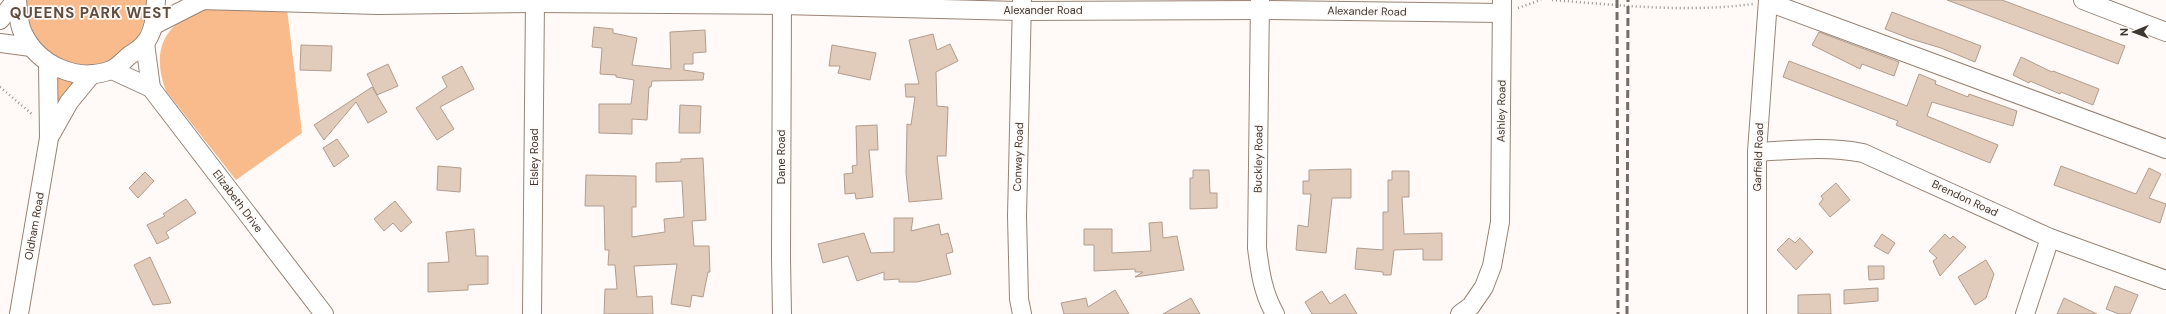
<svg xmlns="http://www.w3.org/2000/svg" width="2166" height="314" font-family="'DM Sans',sans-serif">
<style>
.green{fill:#fabb8c}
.building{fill:#e1ccbc;stroke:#b19d8e}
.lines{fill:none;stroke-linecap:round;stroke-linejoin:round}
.minor-casing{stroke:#978476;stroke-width:20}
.path{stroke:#98918c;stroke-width:2.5;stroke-dasharray:1 3;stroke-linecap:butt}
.minor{stroke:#fff;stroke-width:18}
.rail{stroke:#746c67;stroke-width:3;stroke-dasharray:8 4;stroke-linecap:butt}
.labels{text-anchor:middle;stroke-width:3.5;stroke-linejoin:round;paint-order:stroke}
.street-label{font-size:11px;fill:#3f3731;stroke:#fffaf7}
.district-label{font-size:15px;font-weight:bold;letter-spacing:1px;fill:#5f4d40;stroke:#fffaf7}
</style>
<rect width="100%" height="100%" fill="#fffaf7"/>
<g class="green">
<path d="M27,0H146C149,87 22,86 27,0Z"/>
<path d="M207,9H287L302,133L236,180L166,91C156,65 156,37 182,20C189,15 199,12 207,9Z"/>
<path d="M52,75L80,80L59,104Z"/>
</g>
<g class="building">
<path d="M1947,0H2002L2125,46L2118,64Z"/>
<path d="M1892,12L1981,46L1975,62L1941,48L1911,39L1885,29Z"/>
<path d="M594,27L613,29V33L637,38L632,65L671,69L670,32L705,30L706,52L693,53V64H684V70L704,73L703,80L652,81L651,87H649L647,120L632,119V134L599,133V104H631L634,80L616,77V75L600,74L602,48L592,47Z"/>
<path d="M1819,32L1899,62L1894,76L1862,64L1860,69L1812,45Z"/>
<path d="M933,34L937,50L950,44L958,61L936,72L937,106L948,107L946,156H937L942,199L909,202L906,173L907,124L911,125L915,97H906L905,84H919L909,40Z"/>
<path d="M301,45L332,46L331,71L300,70Z"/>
<path d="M832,45L876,53L870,80L838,73L840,66H829Z"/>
<path d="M2021,57L2052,72L2053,71L2099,89L2093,105L2061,92L2060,94L2030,81L2029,83L2013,75Z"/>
<path d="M1789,61L1907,106L1919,74L1936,81L1935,84L1968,97L1969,94L2017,111L2013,126L1932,102L1927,116L1998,145L1990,163L1896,125L1898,121L1783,77Z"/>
<path d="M388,64L398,86L377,95L367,74Z"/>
<path d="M462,66L474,89L440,107L454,129L437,140L416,108L447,87L442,77Z"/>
<path d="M372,87L387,112L368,123L356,102L324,140L314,125Z"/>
<path d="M680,105L701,106L700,133H679Z"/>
<path d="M877,125L878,150H869L873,197L856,199L855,193L845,194L844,174L853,173L852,166L857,165L856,126Z"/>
<path d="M337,139L349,156L334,167L323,148Z"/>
<path d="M703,158L706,220L692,221L694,246H709L710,272H708L703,297L692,295L690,307L671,304L677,264L634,266L637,297L652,296L653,314H604L605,289H617L615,265H608L609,250H605L604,206H585L586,175L636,176V207H632V237L665,232L664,219L684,217L682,181L656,182V163L681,162V159Z"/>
<path d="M438,166L461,168L460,192L437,190Z"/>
<path d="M2061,166L2136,194L2149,168L2161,174L2149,198L2166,204L2160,223L2054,185Z"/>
<path d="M1351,169V198H1332L1326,253L1296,250L1298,225L1308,227L1311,194H1303V181H1309V170Z"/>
<path d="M1193,170H1209L1210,193H1217V208L1190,209V178H1193Z"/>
<path d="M1392,171H1409V197H1402L1404,234L1442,233V260H1423V249L1394,250L1391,275H1383V272L1355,269L1357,248L1383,250V212H1388V180H1392Z"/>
<path d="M145,172L154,181L138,198L129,188Z"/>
<path d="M1836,183L1850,200L1830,217L1819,204L1823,199L1821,196Z"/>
<path d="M186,199L196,213L166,232L169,238L157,244L147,225L165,216L163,214Z"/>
<path d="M395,201L412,222L401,232L393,223L384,231L374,219Z"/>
<path d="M894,218H913L911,231L939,224L941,235L948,233L953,252L946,254L951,274L917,282H899V279L884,280V272L857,281L848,256L823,263L818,244L864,233L871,253L894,252Z"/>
<path d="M1162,222L1163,238L1177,236L1184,270L1135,277L1143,272H1135V269L1094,271V245H1084V229H1112V253L1151,251L1149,223Z"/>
<path d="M474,229L476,256H488V284L468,285V290L428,292V263L449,262L446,232Z"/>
<path d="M1882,234L1895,243L1888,254L1874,246Z"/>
<path d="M1945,234L1950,239L1953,236L1966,247L1940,276L1933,261L1937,258L1929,251Z"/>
<path d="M1789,238L1795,243L1800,238L1813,252L1796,270L1777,250Z"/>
<path d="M150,257L171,303L153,305L134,265Z"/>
<path d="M1986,260L1994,274L1986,298L1975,305L1958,277Z"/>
<path d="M1868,266H1884V279L1869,280Z"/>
<path d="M2115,286L2138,295L2130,314H2119L2106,309Z"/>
<path d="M1878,288V301L1844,304V290Z"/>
<path d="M1115,290L1129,314H1064L1061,303L1086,298L1088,307Z"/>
<path d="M1322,291L1330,304L1345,294L1357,314H1312L1305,302Z"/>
<path d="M1830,294L1831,314H1798V295Z"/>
<path d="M1191,298L1200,314H1163Z"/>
<path d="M2064,298L2097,314H2057Z"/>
</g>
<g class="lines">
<g class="minor-casing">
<g id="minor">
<path d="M17,0C18,11 18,23 23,33C38,65 77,83 111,70C117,68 124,60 130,55C135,52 141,48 144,44C155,32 155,14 156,0"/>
<path d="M198,0L378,5L535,3L782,5L1022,11L1260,10L1502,13"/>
<path d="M782,0L781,258L782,314"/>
<path d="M1022,0L1017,216L1019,299L1022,314"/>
<path d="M1260,0L1257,248C1260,272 1263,293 1275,314"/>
<path d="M2083,0L2166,32"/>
<path d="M1768,2L2166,149"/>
<path d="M0,20L16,0"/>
<path d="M154,25L201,1"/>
<path d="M0,43L31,47"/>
<path d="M145,43L151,88"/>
<path d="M112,70L151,88L324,314"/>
<path d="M51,134L69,102L92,74"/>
<path d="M1757,152C1794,150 1826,146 1863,153L2050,238L2166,280"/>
<path d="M19,314L49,138L48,63"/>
<path d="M532,314L535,0"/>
<path d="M1460,314L1471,306L1484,287L1492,266L1500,222L1502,0"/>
<path d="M1757,314V152L1768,0"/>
<path d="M2025,314L2050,238"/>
</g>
</g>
<g class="path">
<path d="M1552,0C1618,5 1686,13 1753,4"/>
<path d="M1518,8L1541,0"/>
<path d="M0,87L33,115"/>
</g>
<use href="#minor" class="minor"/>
<g class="rail">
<path d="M1617,0L1618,314"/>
<path d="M1627,314L1628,0"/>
</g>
</g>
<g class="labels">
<g class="street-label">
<text x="1043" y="14">Alexander Road</text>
<text transform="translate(1367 11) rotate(1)" y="4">Alexander Road</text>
<text transform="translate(1501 111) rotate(-89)" y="4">Ashley Road</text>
<text transform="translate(534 157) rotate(-90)" y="4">Elsley Road</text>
<text transform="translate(781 157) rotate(-90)" y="4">Dane Road</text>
<text transform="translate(1018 157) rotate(-88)" y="4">Conway Road</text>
<text transform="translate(1758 157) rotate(-88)" y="4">Garfield Road</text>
<text transform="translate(1258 159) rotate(-89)" y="4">Buckley Road</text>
<text transform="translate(1965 198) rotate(25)" y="4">Brendon Road</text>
<text transform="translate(238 201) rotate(53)" y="4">Elizabeth Drive</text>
<text transform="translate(34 226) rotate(-80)" y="4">Oldham Road</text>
</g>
<g class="district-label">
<text x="91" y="18">QUEENS PARK WEST</text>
</g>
</g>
<g transform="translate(2134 32) rotate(269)" stroke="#fffaf7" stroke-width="3" paint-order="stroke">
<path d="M0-3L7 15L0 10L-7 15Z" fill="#3f3731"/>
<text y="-6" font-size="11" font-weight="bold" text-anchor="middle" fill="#3f3731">N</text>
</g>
</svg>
